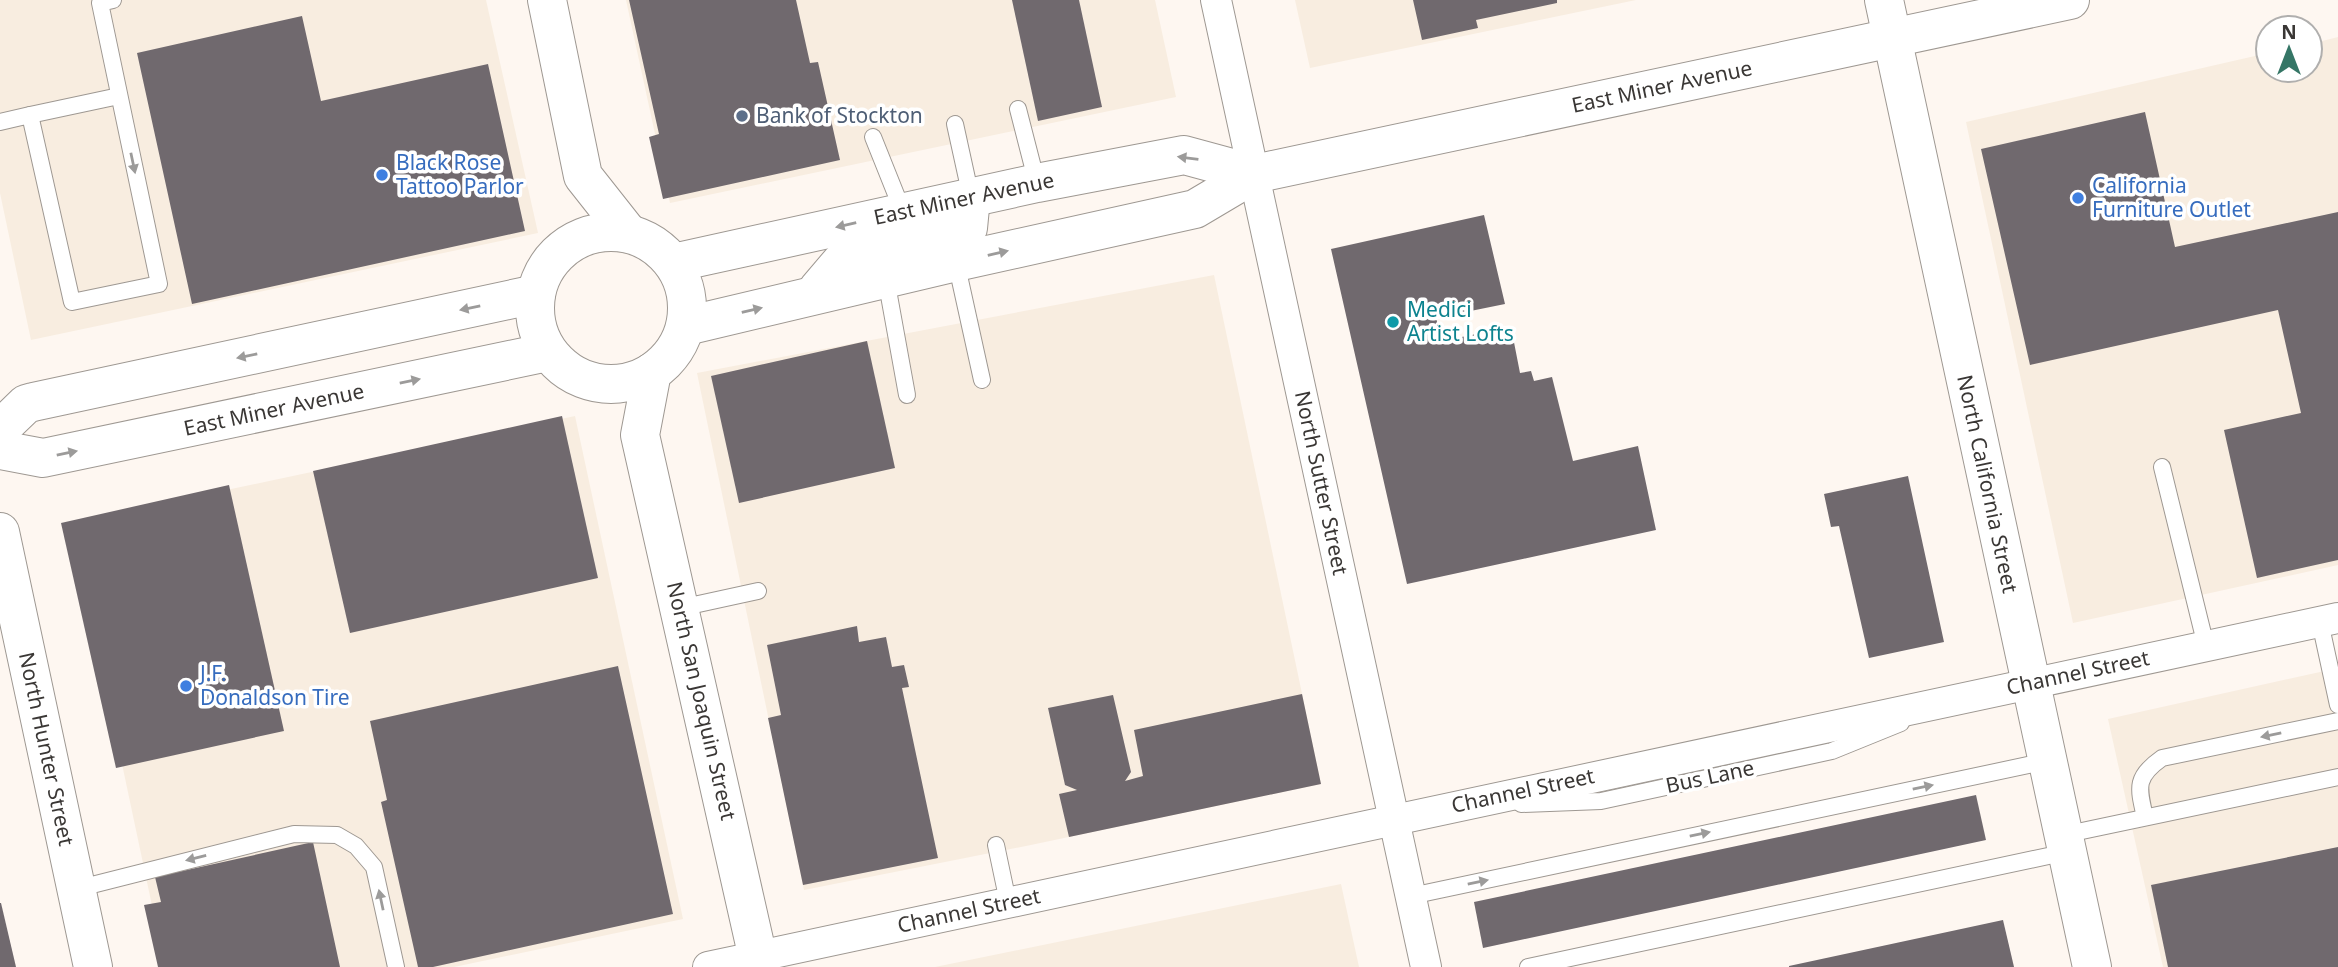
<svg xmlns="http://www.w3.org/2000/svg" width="2338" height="967" font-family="'Noto Sans',sans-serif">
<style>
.built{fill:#f8ede0}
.building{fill:#70696e}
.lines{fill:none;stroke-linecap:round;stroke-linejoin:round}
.lane-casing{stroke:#9e9892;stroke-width:18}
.street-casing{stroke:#9e9892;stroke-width:32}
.secondary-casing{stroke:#9e9892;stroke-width:40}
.lane{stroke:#fff;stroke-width:16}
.street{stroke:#fff;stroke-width:30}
.secondary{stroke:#fff;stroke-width:38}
.oneway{fill:#9c9b9a}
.service-dot{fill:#5c6f8a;stroke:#fff;stroke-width:2.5}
.shop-dot{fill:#3f7fe0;stroke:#fff;stroke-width:2.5}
.culture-dot{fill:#0f9aa8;stroke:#fff;stroke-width:2.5}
.labels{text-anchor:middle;stroke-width:7;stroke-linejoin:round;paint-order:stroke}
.street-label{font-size:21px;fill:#3a3735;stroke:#fff}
.service-label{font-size:21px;fill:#4e5e75;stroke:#fff;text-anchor:start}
.shop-label{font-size:21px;fill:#366cbe;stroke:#fff;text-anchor:start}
.culture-label{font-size:21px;fill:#0d838f;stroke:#fff;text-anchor:start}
</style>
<rect width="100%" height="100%" fill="#fef7f1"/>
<g class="built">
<path d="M0,0H486L538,233L31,340L0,193Z"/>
<path d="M626,0H1155L1176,97L670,203Z"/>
<path d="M1295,0H1636L1310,68Z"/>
<path d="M2338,37V565L2073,623L1966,122L2268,53V70H2310V44Z"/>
<path d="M1214,275L1321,784L1026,846L804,890L697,373Z"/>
<path d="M575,416L683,919L454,967H165L71,523Z"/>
<path d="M2338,668V967H2163L2108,719Z"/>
<path d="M1341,884L1359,967H935Z"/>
</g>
<g class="building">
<path d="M629,0H796L810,63L818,62L840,160L663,199L649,137L659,134Z"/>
<path d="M1012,0H1079L1102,107L1038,121Z"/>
<path d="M1413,0H1557V3L1476,20L1478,28L1422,40Z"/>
<path d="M302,16L321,101L488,64L525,231L192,304L137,53Z"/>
<path d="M2145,112L2175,247L2338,212V560L2257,578L2224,430L2301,413L2278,310L2030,365L1981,149Z"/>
<path d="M1484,215L1505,304L1436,318L1442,341L1511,327L1520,373L1531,371L1534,381L1552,377L1573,461L1638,446L1656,530L1407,584L1331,249Z"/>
<path d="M867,341L895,468L739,503L711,376Z"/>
<path d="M562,416L598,578L350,633L313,471Z"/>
<path d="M1908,476L1944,642L1869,658L1839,526L1831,527L1824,494Z"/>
<path d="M229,485L284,731L116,768L61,523Z"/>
<path d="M857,626L859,642L886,637L892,667L904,665L909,687L902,688L938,858L803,885L768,718L781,715L767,645Z"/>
<path d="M618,666L673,914L433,967H418L381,802L387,800L370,721Z"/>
<path d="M1302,694L1321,784L1069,837L1059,794L1077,790L1065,785L1048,708L1113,695L1131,772L1125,781L1143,776L1134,730Z"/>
<path d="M1976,795L1986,840L1483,948L1474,902Z"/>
<path d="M313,842L340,967H158L144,905L161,902L155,877Z"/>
<path d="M2338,847V967H2168L2151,885Z"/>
<path d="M0,903H1L16,967H0Z"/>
<path d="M2003,920L2014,967H1789V966Z"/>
</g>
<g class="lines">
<g class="lane-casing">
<g id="lane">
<path d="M1018,109L1037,183"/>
<path d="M30,115L119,96"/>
<path d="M0,122L30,115L72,302L159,284L100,3L113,0"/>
<path d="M955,124L971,197"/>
<path d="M873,137L903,212"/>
<path d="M956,262L982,380"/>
<path d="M886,279L907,395"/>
<path d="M2162,467L2206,646"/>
<path d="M680,608L758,591"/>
<path d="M2320,622L2338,705"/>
<path d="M1521,804L1601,801L1832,751L1901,723"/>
<path d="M2145,817C2138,787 2135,777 2162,758L2338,721"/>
<path d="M2063,835L2338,777"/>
<path d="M996,845L1008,902"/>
<path d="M76,889L294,834L337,835L356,846L374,867L396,967"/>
<path d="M1411,896L2047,761"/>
<path d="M1528,967L2067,852"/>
</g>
</g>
<g class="street-casing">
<g id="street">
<path d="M1216,0L1426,967"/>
<path d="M708,967L2338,618"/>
</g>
</g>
<g class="secondary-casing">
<g id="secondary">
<path d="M547,0L583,176L628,233"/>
<path d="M1884,0L2092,967"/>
<circle cx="611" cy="308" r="76"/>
<path d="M673,263L1037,183L1184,155L1254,174"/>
<path d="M818,289L841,262L953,238L968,228L971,197"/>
<path d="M686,326L956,262L1195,209L1254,174L2070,0"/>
<path d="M652,372L640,435L760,967"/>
<path d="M0,429L26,404L33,402L536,294"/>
<path d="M0,450L43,458L548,352"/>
<path d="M0,532L93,967"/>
</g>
</g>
<use href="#lane" class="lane"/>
<use href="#street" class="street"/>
<use href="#secondary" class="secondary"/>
</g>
<defs><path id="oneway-solid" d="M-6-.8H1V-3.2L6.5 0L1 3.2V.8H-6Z" transform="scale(1.75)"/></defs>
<g class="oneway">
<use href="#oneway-solid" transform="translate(1188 158) rotate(-173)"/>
<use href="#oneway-solid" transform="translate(133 163) rotate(78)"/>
<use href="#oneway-solid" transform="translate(846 225) rotate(167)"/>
<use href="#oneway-solid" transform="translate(998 253) rotate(-13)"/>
<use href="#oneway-solid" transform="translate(470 308) rotate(168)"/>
<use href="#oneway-solid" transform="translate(752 310) rotate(-13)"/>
<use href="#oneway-solid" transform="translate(247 356) rotate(168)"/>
<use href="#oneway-solid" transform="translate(410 381) rotate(-12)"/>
<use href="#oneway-solid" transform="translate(67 453) rotate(-12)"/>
<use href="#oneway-solid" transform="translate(2271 735) rotate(168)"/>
<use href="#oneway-solid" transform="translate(1923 787) rotate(-12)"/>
<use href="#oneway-solid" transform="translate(1700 834) rotate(-12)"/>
<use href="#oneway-solid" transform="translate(196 858) rotate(166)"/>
<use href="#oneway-solid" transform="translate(1478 882) rotate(-12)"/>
<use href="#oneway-solid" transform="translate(381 900) rotate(-102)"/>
</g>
<circle class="service-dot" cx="742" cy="116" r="7"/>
<g class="shop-dot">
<circle cx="382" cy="175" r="7"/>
<circle cx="2078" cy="198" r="7"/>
<circle cx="186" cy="686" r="7"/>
</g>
<circle class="culture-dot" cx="1393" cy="322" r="7"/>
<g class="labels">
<g class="street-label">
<text transform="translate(1662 87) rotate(-12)" y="7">East Miner Avenue</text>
<text transform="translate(964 199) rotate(-12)" y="7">East Miner Avenue</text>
<text transform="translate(274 410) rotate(-12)" y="7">East Miner Avenue</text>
<text transform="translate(1321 483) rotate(78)" y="7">North Sutter Street</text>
<text transform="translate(1987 484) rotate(78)" y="7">North California Street</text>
<text transform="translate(2078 673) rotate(-12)" y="7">Channel Street</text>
<text transform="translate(701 701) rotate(77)" y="7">North San Joaquin Street</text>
<text transform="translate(46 749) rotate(78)" y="7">North Hunter Street</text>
<text transform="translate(1710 777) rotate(-12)" y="7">Bus Lane</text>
<text transform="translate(1523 791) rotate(-12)" y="7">Channel Street</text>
<text transform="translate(969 911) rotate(-12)" y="7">Channel Street</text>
</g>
<g class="service-label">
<text x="756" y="123">Bank of Stockton</text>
</g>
<g class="shop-label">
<text x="396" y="170">Black Rose<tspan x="396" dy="24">Tattoo Parlor</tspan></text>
<text x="2092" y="193">California<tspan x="2092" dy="24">Furniture Outlet</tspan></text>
<text x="200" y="681">J.F.<tspan x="200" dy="24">Donaldson Tire</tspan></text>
</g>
<g class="culture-label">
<text x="1407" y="317">Medici<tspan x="1407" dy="24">Artist Lofts</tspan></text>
</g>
</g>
<g transform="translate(2289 49)"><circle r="33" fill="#ffffff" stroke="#b0afae" stroke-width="2"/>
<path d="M0-5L12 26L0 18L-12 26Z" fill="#357666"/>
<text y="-10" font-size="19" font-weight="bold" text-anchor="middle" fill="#3a3735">N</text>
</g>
</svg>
